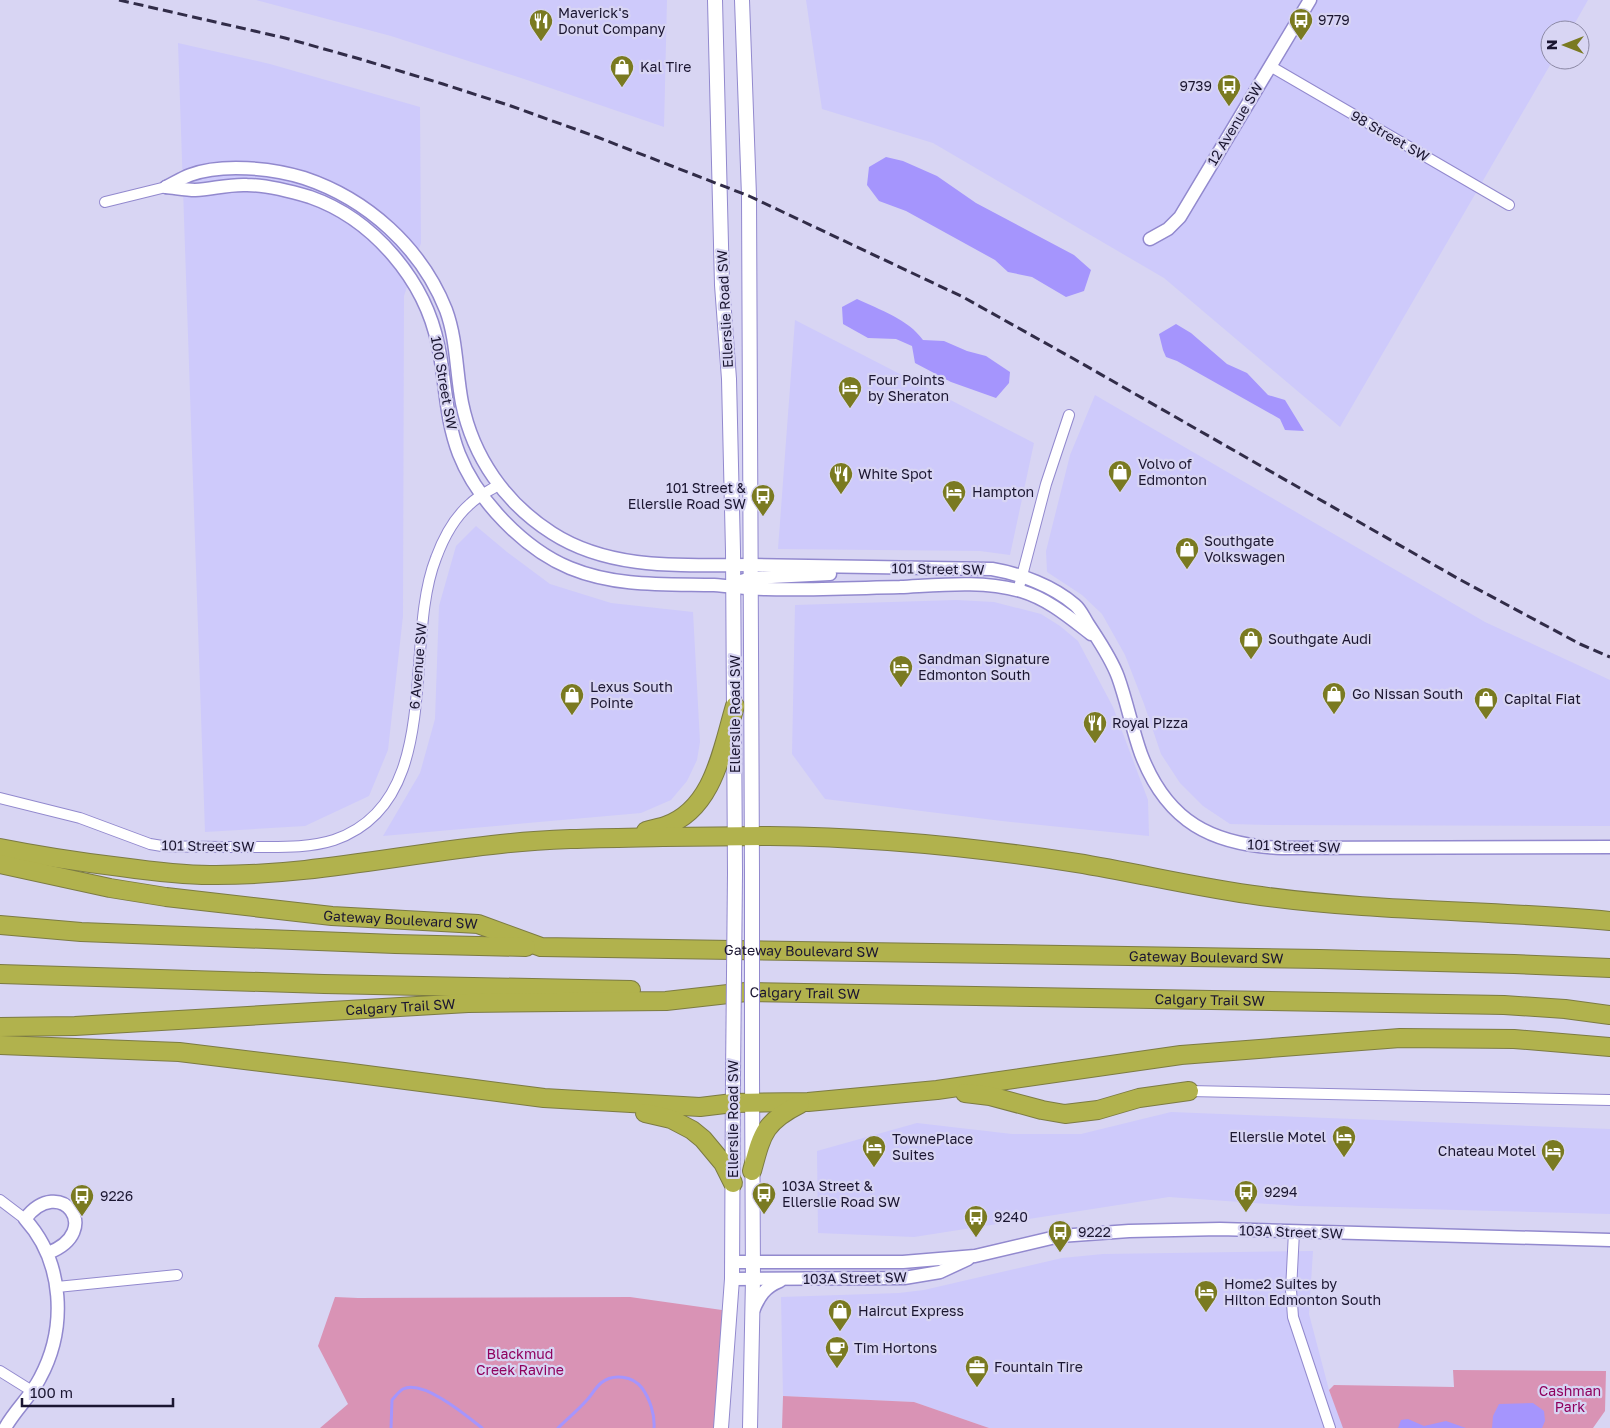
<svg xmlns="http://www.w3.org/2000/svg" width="1610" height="1428" font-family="'Golos Text',sans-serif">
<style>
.built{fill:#cecafb}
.green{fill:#d993b5}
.water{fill:#a595fd}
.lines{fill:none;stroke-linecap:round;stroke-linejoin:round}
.stream{stroke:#a595fd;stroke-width:3}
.minor-casing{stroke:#9289ce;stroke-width:12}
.tertiary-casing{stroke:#9289ce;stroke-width:15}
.secondary-casing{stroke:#9289ce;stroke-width:16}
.motorway-casing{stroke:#7c7b43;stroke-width:20}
.minor{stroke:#fff;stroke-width:10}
.tertiary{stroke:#fff;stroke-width:12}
.secondary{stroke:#fff;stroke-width:14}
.motorway{stroke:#b1b24d;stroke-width:18}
.rail{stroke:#312c48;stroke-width:3;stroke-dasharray:10 5;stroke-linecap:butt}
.secondary-bridge-casing{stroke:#9289ce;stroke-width:16;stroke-linecap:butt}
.secondary-bridge{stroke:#fff;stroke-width:14}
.labels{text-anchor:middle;stroke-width:4.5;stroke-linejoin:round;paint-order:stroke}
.poi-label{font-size:14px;fill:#1b1631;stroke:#d8d5f3;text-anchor:start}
.street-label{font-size:14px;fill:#1b1631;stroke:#d8d5f3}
.park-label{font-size:14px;fill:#8f015e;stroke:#d8d5f3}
</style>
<rect width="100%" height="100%" fill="#d8d5f3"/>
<g class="built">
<path d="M256,0H667L664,127L527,80L391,36Z"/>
<path d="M806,0H1588L1571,30H1550V60H1553L1340,427L1164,278L933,143L822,109Z"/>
<path d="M178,43L270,64L420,107L421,243L404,296L403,616L388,750L369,796L305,826L205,832Z"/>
<path d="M795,320L1034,443L1010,555L980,551L778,549Z"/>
<path d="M1095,395L1485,622L1610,680V826L1268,825L1230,824L1203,806L1180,783L1161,754L1144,704L1125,655L1102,614L1082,595L1047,572L1046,551L1070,455Z"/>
<path d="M476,526L507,552L550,584L611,603L693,612L700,742L697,760L687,781L671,800L641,813L383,836L420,773L435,719L439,606L456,546Z"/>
<path d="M956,600L994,602L1041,614L1060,626L1078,641L1113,707L1148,800L1149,836L1002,821L825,799L792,754L795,605Z"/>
<path d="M1171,1112L1610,1129V1214L1299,1206L1169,1197L914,1237L818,1233L817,1151L917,1123L1012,1134H1081Z"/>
<path d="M1313,1251L1309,1314L1329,1390L1344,1428H989L914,1402L783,1396L781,1297L899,1293L924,1290L1062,1258L1103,1254Z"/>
</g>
<g class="green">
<path d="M335,1297L358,1298L630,1297L722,1310L716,1428H320L348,1404L318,1346Z"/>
<path d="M1453,1370L1606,1371L1605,1411L1593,1428H1343L1329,1390L1334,1385L1454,1387Z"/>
<path d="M783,1396L914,1402L989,1428H782Z"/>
</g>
<g class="water">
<path d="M886,157L903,161L937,176L976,203L1074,255L1091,270L1084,291L1066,297L1032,277L1008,272L995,260L906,211L879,201L867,185L869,167Z"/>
<path d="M857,299C880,310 908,319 923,340L944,341L967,351L986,356L1010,372L1009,383L996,398L951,382L915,363L912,346L896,339L868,338L843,324L842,307Z"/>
<path d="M1176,324L1191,333L1227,364L1247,373L1268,395L1285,400L1304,431L1285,430L1280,419L1177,361L1166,357L1163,350L1159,334Z"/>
<path d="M1533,1403L1544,1411L1545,1421L1542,1428H1492L1493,1416L1499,1404Z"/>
<path d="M1408,1419L1424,1426L1446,1421L1466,1428H1398L1401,1420Z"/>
</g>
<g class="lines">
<g class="stream">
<path d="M391,1428L392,1400C395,1397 399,1391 403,1389C423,1379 467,1416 482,1428"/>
<path d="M558,1428C567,1419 577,1411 586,1401C591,1396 595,1388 601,1383C613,1373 633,1376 642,1388C650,1399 655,1415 654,1428"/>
</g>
<g class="minor-casing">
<g id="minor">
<path d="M1270,66L1509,205"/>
<path d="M105,202L166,187"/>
<path d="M1018,591L1046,484L1069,415"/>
<path d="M0,798L80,818L150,844L162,846C193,847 225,847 256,847C282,847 309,848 334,840C446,802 402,644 436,558C443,539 455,517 470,504C478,496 489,491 498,485"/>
<path d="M1189,1091L1610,1100"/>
<path d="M0,1200L25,1219"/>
<path d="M1294,1232L1291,1290L1293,1317L1330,1428"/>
<path d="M57,1287L177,1275"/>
<path d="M0,1371L32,1391"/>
</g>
</g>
<g class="tertiary-casing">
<g id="tertiary">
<path d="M166,187C174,183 182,178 190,175C222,163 272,168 304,178C367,199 421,247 446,310C457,340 456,372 462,403C473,457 505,503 552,533C611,571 684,565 751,565C831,566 912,568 992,569C1021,574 1053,586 1075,605C1081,610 1084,618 1088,624C1099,641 1111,658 1118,677C1127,702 1132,729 1141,754C1167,822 1212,845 1282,848L1610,847"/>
<path d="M166,187C176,188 186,190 195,190C213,189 229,184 247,185C268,185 290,191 310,197C373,219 425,280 438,345C446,381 445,418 459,454C477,500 524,549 570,568C616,587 665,584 714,585C731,586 748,589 766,589C811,590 855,588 900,587C940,585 982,580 1021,591C1048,599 1069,617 1091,634"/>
<path d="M1150,239L1168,229L1180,217L1310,0"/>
<path d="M741,581L751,578L830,574"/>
<path d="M732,1262H903L975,1256L1060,1236L1129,1231L1220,1229L1610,1240"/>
<path d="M732,1279L904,1278L940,1272L968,1259"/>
<path d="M753,1311C759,1296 765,1287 780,1281"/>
<path d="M5,1428C15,1410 31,1396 40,1378C67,1328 64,1262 25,1219C60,1173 105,1231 48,1253"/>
</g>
</g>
<g class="secondary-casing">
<g id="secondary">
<path d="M715,0L722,285L729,379L733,551L735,873"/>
<path d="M742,0L749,196L752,873"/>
<path d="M721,1428L732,1279L733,1076"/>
<path d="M750,1428L753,1279L752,1075"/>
</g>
</g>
<g class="motorway-casing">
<g id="motorway">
<path d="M646,831C652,829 659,828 665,826C714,809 722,749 735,706"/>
<path d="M0,848C40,856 80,862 121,867C150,871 180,875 210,875C308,876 403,854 501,844C555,838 609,838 663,837C698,837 734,836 769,836C872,837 975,847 1077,863C1138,873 1199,888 1261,896C1377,912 1494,910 1610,921"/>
<path id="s1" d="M0,864L110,888L166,897L332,916L478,924L541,947L1320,959L1514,964L1610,968"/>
<path d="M0,925L81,932L395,944L526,947"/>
<path d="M0,974L324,984L631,990"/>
<path id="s2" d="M0,1027L75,1026L468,1003L666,1001L746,992L1504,1005L1565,1009L1610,1015"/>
<path d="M0,1045L179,1052L344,1072L544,1098L700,1107L733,1103L808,1102L937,1090L1181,1055L1400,1038L1514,1039L1610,1047"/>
<path d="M965,1093L990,1096L1042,1110L1065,1114L1098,1110L1139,1098L1189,1091"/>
<path d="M645,1113L671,1119L692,1130L703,1139L723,1163L733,1183"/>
<path d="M752,1171C762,1134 764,1122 800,1104"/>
</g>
</g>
<use href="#minor" class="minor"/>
<use href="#tertiary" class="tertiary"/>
<use href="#secondary" class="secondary"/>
<use href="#motorway" class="motorway"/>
<path class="rail" d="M119,0L285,38L360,59L443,84L511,106L597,137L749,196L963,297L1074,359L1457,578L1580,644L1610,657"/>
<g class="secondary-bridge-casing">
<g id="secondary-bridge">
<path d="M752,1075V873"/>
<path d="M733,1076L735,873"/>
</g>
</g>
<use href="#secondary-bridge" class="secondary-bridge"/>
</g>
<defs>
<g id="bus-pin" transform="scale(1.25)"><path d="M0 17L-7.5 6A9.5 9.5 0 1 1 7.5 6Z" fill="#7a7a21" stroke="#d8d5f3"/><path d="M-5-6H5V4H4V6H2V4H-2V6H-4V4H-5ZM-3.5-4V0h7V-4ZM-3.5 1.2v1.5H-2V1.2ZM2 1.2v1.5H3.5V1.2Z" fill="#fff"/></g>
<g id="restaurant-pin" transform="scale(1.25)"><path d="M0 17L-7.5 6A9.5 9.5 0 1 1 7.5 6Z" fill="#7a7a21" stroke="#d8d5f3"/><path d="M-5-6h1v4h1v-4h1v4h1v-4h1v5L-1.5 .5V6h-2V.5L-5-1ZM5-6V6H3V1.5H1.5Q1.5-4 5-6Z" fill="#fff"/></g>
<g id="shop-pin" transform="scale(1.25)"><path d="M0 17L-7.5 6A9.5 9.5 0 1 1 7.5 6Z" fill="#7a7a21" stroke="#d8d5f3"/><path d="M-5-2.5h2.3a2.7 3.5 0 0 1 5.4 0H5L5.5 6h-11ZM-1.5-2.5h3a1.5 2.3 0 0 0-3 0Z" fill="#fff"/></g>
<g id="hotel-pin" transform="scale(1.25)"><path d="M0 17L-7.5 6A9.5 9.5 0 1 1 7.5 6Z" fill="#7a7a21" stroke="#d8d5f3"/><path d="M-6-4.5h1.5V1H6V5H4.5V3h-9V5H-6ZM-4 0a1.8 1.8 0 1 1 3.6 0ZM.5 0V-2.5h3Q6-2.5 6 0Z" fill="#fff"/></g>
<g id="cafe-pin" transform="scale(1.25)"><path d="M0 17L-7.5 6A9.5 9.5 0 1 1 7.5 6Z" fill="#7a7a21" stroke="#d8d5f3"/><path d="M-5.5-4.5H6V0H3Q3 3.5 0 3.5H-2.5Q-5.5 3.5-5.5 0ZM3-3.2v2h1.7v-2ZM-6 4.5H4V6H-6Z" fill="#fff"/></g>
<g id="office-pin" transform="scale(1.25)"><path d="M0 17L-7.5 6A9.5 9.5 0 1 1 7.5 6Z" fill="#7a7a21" stroke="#d8d5f3"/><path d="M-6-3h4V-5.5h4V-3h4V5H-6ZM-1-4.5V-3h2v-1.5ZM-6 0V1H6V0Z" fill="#fff"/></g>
</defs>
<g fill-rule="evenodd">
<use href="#bus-pin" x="1301" y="20"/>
<use href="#restaurant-pin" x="541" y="21"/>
<use href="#shop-pin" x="622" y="67"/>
<use href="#bus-pin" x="1229" y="86"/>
<use href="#hotel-pin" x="850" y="388"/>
<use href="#shop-pin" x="1120" y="472"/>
<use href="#restaurant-pin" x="841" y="474"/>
<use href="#hotel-pin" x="954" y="492"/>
<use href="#bus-pin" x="763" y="496"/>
<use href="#shop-pin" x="1187" y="549"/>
<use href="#shop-pin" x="1251" y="639"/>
<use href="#hotel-pin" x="901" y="667"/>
<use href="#shop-pin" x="1334" y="694"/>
<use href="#shop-pin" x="572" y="695"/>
<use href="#shop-pin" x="1486" y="699"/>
<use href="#restaurant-pin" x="1095" y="723"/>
<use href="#hotel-pin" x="1344" y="1137"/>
<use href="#hotel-pin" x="874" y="1147"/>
<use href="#hotel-pin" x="1553" y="1151"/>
<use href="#bus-pin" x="1246" y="1192"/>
<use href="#bus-pin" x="764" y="1194"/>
<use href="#bus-pin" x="82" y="1196"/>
<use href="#bus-pin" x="976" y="1217"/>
<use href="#bus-pin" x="1060" y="1232"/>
<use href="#hotel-pin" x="1206" y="1292"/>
<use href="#shop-pin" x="840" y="1311"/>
<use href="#cafe-pin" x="837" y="1348"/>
<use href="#office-pin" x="977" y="1367"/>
</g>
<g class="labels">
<g class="poi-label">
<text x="558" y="18">Maverick's<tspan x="558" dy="16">Donut Company</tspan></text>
<text x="1318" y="25">9779</text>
<text x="640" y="72">Kal Tire</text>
<text x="1212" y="91" text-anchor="end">9739</text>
<text x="868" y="385">Four Points<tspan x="868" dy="16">by Sheraton</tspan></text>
<text x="1138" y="469">Volvo of<tspan x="1138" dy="16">Edmonton</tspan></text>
<text x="858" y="479">White Spot</text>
<text x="746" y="493" text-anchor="end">101 Street &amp;<tspan x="746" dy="16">Ellerslie Road SW</tspan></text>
<text x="972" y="497">Hampton</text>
<text x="1204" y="546">Southgate<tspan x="1204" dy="16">Volkswagen</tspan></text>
<text x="1268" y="644">Southgate Audi</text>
<text x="918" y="664">Sandman Signature<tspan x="918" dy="16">Edmonton South</tspan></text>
<text x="590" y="692">Lexus South<tspan x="590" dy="16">Pointe</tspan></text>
<text x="1352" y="699">Go Nissan South</text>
<text x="1504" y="704">Capital Fiat</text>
<text x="1112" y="728">Royal Pizza</text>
<text x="1326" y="1142" text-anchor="end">Ellerslie Motel</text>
<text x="892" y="1144">TownePlace<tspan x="892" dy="16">Suites</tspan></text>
<text x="1536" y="1156" text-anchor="end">Chateau Motel</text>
<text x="782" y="1191">103A Street &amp;<tspan x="782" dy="16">Ellerslie Road SW</tspan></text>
<text x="1264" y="1197">9294</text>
<text x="100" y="1201">9226</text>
<text x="994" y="1222">9240</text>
<text x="1078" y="1237">9222</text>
<text x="1224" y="1289">Home2 Suites by<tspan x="1224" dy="16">Hilton Edmonton South</tspan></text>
<text x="858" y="1316">Haircut Express</text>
<text x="854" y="1353">Tim Hortons</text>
<text x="994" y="1372">Fountain Tire</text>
</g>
<g class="street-label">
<text transform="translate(1235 124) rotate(-59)" y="5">12 Avenue SW</text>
<text transform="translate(1390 136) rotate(30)" y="5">98 Street SW</text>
<text transform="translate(725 309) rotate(-93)" y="5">Ellerslie Road SW</text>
<text transform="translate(444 383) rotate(80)" y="5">100 Street SW</text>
<text transform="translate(938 569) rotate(1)" y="5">101 Street SW</text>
<text transform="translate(418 666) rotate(-85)" y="5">6 Avenue SW</text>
<text transform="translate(735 714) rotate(-90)" y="5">Ellerslie Road SW</text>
<text transform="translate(208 846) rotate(1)" y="5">101 Street SW</text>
<text transform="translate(1294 846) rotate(2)" y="5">101 Street SW</text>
<text dy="5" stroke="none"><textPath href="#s1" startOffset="405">Gateway Boulevard SW</textPath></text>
<text dy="5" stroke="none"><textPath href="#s1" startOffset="810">Gateway Boulevard SW</textPath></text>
<text dy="5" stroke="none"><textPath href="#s1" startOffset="1215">Gateway Boulevard SW</textPath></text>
<text dy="5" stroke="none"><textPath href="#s2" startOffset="806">Calgary Trail SW</textPath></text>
<text dy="5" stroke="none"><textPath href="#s2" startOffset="1211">Calgary Trail SW</textPath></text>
<text dy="5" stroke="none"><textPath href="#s2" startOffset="401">Calgary Trail SW</textPath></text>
<text transform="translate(733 1119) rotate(-90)" y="5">Ellerslie Road SW</text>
<text transform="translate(1291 1232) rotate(2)" y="5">103A Street SW</text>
<text transform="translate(855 1278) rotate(-1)" y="5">103A Street SW</text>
</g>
<g class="park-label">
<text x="520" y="1359">Blackmud<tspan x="520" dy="16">Creek Ravine</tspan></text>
<text x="1570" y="1396">Cashman<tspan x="1570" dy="16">Park</tspan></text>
</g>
</g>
<g transform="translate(1565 45) rotate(270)"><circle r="24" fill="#d8d5f3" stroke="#8c89a5"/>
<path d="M0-4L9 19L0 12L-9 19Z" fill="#7a7a21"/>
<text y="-8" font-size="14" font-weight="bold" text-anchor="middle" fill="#1b1631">N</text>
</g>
<path d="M22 1398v8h151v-8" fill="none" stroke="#1b1631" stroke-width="2.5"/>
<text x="30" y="1398" font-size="15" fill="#1b1631" stroke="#d8d5f3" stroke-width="4" paint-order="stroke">100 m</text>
</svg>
